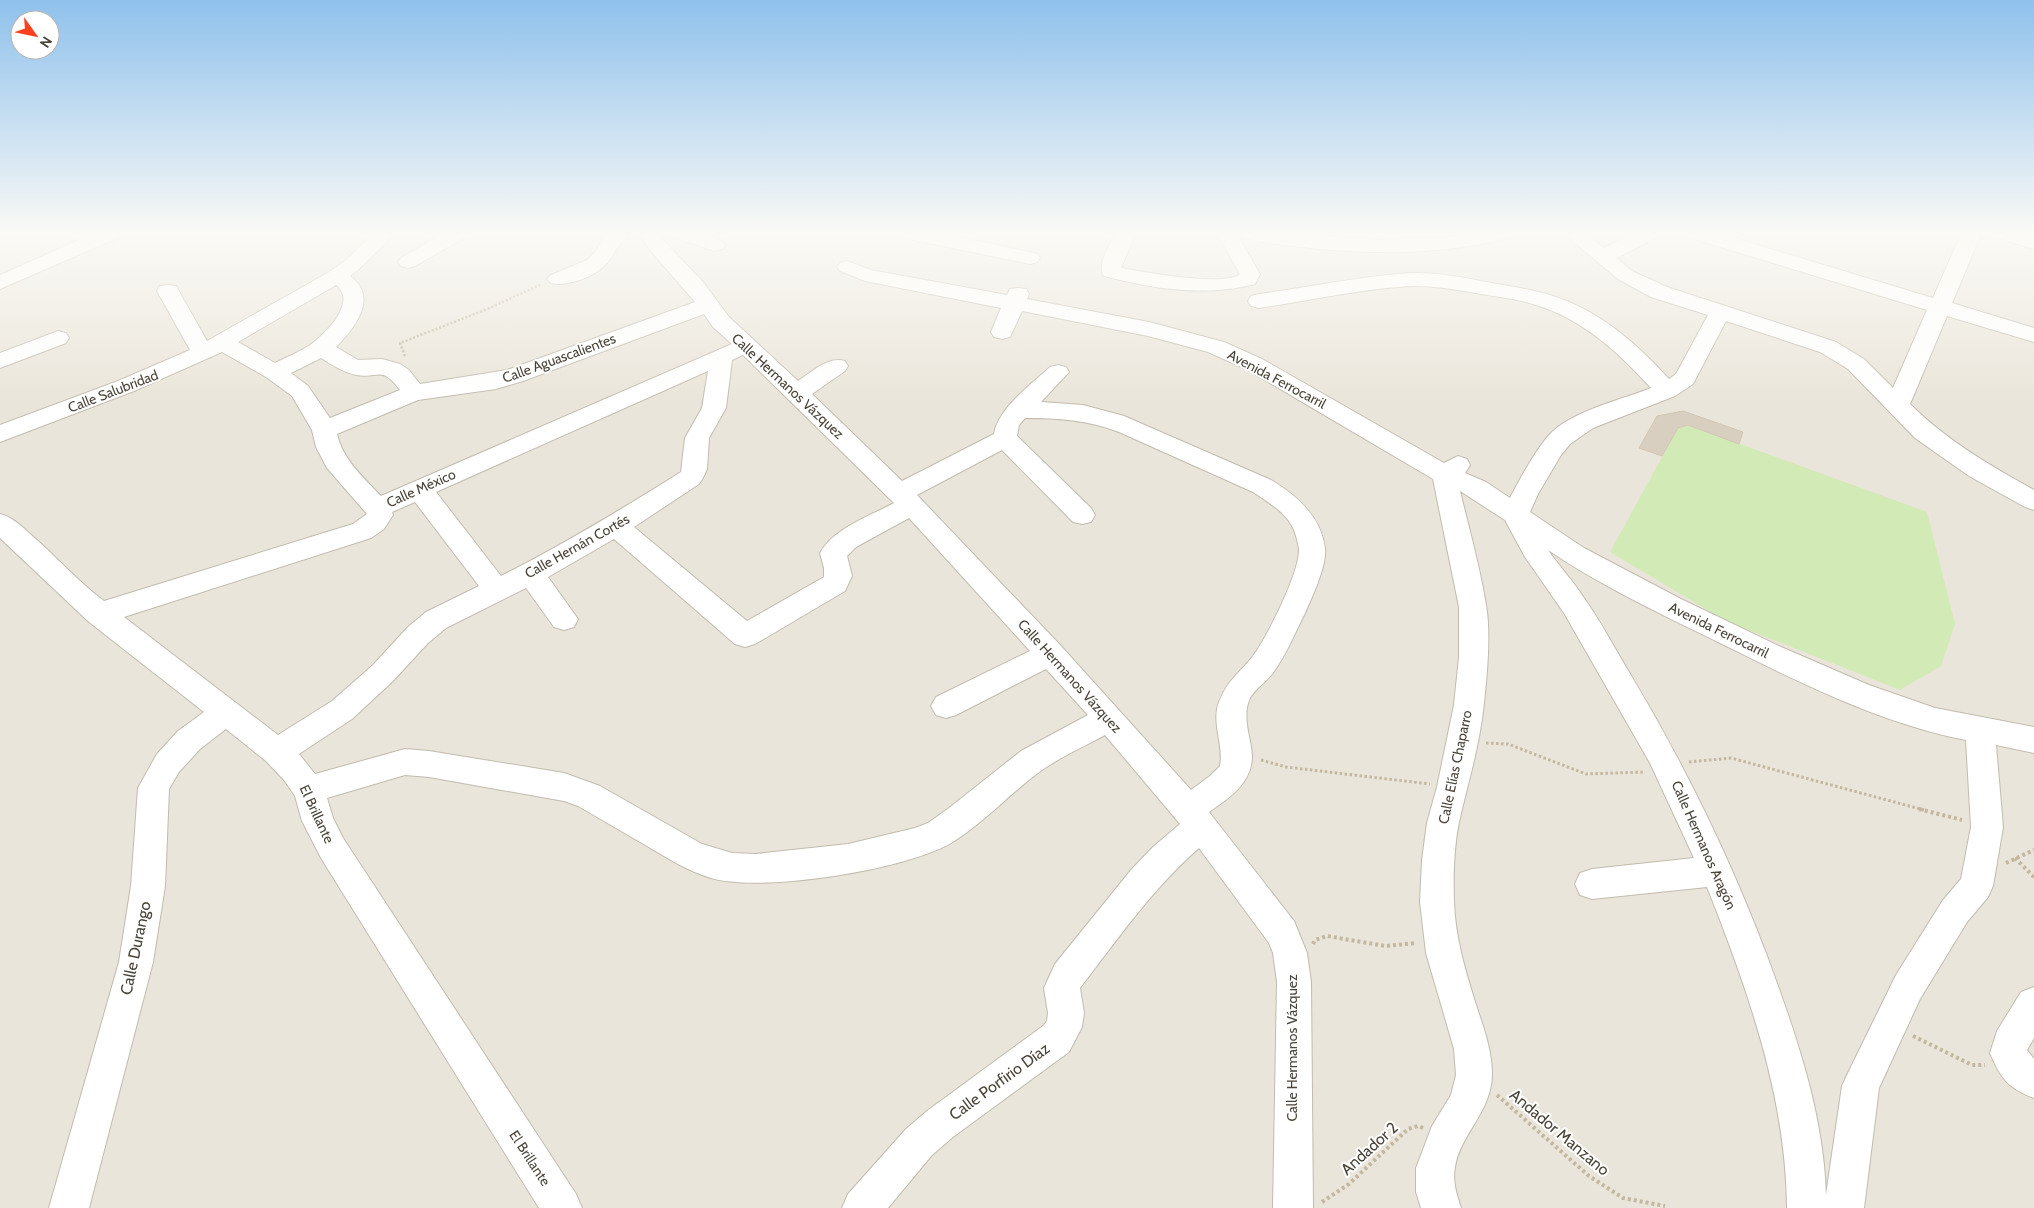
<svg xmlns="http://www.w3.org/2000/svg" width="2034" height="1208" font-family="Cabin,sans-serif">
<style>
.residential{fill:#eae5da}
.green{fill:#d2eab5}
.building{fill:#d8cfc1;stroke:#d3c7b4}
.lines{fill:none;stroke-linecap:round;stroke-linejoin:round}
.minor-casing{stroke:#c2bbae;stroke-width:2}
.path-far2{stroke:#c4b79f;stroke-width:2.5;stroke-dasharray:2 2;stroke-linecap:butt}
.path-far1{stroke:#c4b79f;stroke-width:3;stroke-dasharray:2.5 2.5;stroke-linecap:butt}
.path{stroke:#c4b79f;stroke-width:4;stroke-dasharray:3 3;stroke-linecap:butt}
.minor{fill:#fff;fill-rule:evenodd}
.labels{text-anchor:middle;stroke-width:4;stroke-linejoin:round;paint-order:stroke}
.street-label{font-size:14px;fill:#4b4439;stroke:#fff}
.near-street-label{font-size:16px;fill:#4b4439;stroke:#fff}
</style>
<rect width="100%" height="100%" fill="#f6f3ec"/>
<rect class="residential" x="0" y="234" width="2034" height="974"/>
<path class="green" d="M1688,425L1927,512L1955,624L1941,666L1900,690L1726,621L1610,552L1678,428Z"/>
<path class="building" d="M1683,411L1743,432L1739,444L1688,425L1678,428L1662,456L1639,448L1657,416Z"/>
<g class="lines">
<g class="minor-casing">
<g id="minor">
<path d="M92,234H120L117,238L0,289V275Z"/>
<path d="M373,234H395L359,269L350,276C379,297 355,328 336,347L358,360L382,359L400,364L409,370L420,384L507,370L695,302L649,249L640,234H660L665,242L703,282L729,317L798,381C812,372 828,356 845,361L848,366L845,371L812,394L902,481L994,434C998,408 1032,384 1050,367L1058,365L1066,367L1069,372L1041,402L1083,405L1124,416L1271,480C1296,495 1321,516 1325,548C1327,566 1312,597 1305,613C1295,633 1286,655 1273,673C1266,682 1256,688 1250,698C1246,706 1246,716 1247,724C1248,735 1252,746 1252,758C1251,784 1228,799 1209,812L1294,921L1307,953L1311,982L1313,1208H1273L1277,982L1273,953L1269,943L1199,848C1152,889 1117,940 1080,988L1084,1013L1082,1027L1069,1052L953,1137L932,1155L888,1208H842L848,1194L906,1129L927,1111L1043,1026L1047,1021L1048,1013L1044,988L1055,964L1131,870L1153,847L1180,824L1105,735C1085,746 1062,756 1042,770C1011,792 984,823 951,843C905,870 761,893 711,878C688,871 667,858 647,846C624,833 601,819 578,806L564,801L429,777L405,775L327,798L333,818L343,838L576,1194L582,1208H539L321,858L302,821L295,796L284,780L266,761L226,729L200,749L179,772L169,789L165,886L153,962L89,1208H49L119,962L131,886L138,788L157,754L178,731L204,712L89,622L0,538V514C12,517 20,525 29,533C55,555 77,581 104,601L353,524L367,514L327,468L316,447L312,430L292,396L266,377L222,352L134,391L0,442V425L118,381L190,350L157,291L160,286L168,285L176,286L207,341L329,272L345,261ZM336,285C358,302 325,334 310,345C299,352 287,357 275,363L238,342ZM704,314L713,327L732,344L381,496C363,477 343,460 337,434L418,400L496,389L523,381ZM743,355L894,503C870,516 834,528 820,553L824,568V577L747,621L634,527L699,484L703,478L707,469L709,438L726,408L732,360ZM321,358C332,365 343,372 356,375C380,379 381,365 400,390L330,418L308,386L291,373ZM708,371L702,408L685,438L681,472C622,509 563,545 501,576L436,492ZM1025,418C1058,418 1088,420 1119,432L1253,492C1268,502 1287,513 1294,530C1296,535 1298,543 1299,549C1300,572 1267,637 1253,656C1239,674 1228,679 1219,702C1211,722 1224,745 1220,766L1210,776L1191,790L1061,646L917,495L1002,450L1073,522L1082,524L1091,522L1095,515L1091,508L1017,436L1019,425ZM415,502L479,586L426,612L408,627L373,665L332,701L278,735L124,617L371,538L384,529L393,515L392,512ZM909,518L1030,651L936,697L931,706L936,715L946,718L956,715L1046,669L1088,715L1021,751L949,808L928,823L915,828L848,844L756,854L732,853L702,844L600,786L564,773L429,751L405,749L315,774L299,754L352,719L393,681L428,643L446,628L526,588L554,627L564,630L574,627L578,619L548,577L614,539L735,644L745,647L755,644L845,591L852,576L847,556L856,547Z"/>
<path d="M442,234H467L464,238L415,266L408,268L401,266L398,262L401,258Z"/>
<path d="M607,234H630C627,239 622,241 619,246C614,252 611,260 605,265C594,277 566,287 551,283L547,279L551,275L587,260L594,253Z"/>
<path d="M673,234C689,234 715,231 725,245L722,249L715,251L676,238Z"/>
<path d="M904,234H945L1030,252L1037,254L1040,258L1037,262L1030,264L914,240L907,238Z"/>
<path d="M1115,234H1135L1121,268C1142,272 1226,287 1240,274L1217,234H1237L1260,274L1255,284C1206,297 1153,289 1104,276C1096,265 1110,246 1115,234Z"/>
<path d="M1242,234H1299L1377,240L1440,238L1470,234H1512L1509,238C1441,255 1371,255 1301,247C1282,245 1263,243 1245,238Z"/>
<path d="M1564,234H1587L1604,248L1632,234H1658L1655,238L1617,258L1632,271L1667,287L1836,342L1864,359L1893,388L1927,310L1691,238L1688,234H1721L1933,298L1961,234H1981L1952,303L2034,328V342L1947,316L1910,404C1946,440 1989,465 2034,490V510L2025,507L1969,476L1915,438L1848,369L1820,352L1726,321L1693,384L1675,396L1593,428L1570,444L1561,455L1538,494L1530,512L1584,548L1681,599L1781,647L1869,685L1935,708L2034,727V753L1996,745L2003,827L1993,886L1988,897L1967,922L1920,999L1879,1088L1864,1208H1787C1786,1097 1748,990 1707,887L1592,899L1580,895L1575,884L1580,873L1592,869L1694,858L1650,763L1564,613L1525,557L1505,520L1460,491C1469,529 1480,567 1486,605C1491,632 1487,676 1484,703C1480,744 1468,783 1459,822C1454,847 1453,875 1454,901C1455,938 1466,973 1477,1008C1484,1029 1492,1051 1492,1074C1492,1112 1460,1134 1455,1167C1452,1181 1457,1195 1461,1208H1421L1416,1192V1168L1432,1126L1451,1095L1456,1075L1454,1049L1426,953L1420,902L1422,860L1427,823L1437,787L1454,705L1459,657V607L1433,479L1246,369L1208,352L1148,336L1022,311L1010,337L1002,339L994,337L991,332L1001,308L865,281L840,271L837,267L840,263L847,261L871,270L1007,295L1010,289L1018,288L1026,289L1029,294L1027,299L1149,322L1224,342L1262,359L1444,463L1458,456L1467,459L1470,465L1465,473L1486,482L1510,498C1518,482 1539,444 1552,432C1576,410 1621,400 1651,388C1619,353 1583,319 1536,305C1519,299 1499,297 1481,294C1454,289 1425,284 1398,287C1351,291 1305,301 1259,308L1251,306L1248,301L1251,296L1259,294C1305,288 1352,278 1398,274C1427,271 1457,276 1486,282C1508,286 1531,289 1553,296C1600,311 1636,343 1669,379L1676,374L1708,315L1651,297L1618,279ZM1548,550C1601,586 1661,614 1718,642C1797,681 1879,723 1966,740L1971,827L1961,879L1943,900L1896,975L1848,1073L1842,1086L1826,1195C1824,1123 1802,1053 1778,986C1739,876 1689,772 1629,672C1614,647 1601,622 1584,598C1573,581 1559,566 1548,550Z"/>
<path d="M1994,234H2027L2034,237V249L1997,238Z"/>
<path d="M58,331L66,333L69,338L66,343L0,368V353Z"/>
<path d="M2034,987V1038L2027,1050L2034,1059V1098C2008,1088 2001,1079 1990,1053L1997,1031L2021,992Z"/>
</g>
</g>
<path class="path-far2" d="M405,356L400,343L485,310L540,285"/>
<g class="path-far1">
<path d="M1486,743L1508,744L1586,774L1644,772"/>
<path d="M1261,760L1286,767L1430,784"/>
<path d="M1689,762L1731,758L1924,810"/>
</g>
<g class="path">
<path d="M1919,809L1962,820"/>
<path d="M2015,858L2034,877"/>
<path d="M2006,863L2034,850"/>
<path d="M1313,944L1315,940L1327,936L1386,946L1416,943"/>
<path d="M1913,1036L1972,1065H1985"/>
<path d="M1497,1095L1589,1176L1623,1198L1665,1206"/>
<path d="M1322,1202L1349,1184L1408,1129L1418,1126L1423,1128"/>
</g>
<use href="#minor" class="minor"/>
</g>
<linearGradient id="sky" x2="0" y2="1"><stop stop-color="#8fc1ec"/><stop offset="0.58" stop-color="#fbfaf6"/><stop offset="1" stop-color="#fbfaf6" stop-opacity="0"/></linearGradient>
<rect width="2034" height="403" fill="url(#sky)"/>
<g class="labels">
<g class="street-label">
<text transform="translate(559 358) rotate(-20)" y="5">Calle Aguascalientes</text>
<text transform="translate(1277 379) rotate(28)" y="5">Avenida Ferrocarril</text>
<text transform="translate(788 386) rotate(43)" y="5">Calle Hermanos Vázquez</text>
<text transform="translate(113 391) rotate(-21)" y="5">Calle Salubridad</text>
<text transform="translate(421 488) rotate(-24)" y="5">Calle México</text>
<text transform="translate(577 546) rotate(-29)" y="5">Calle Hernán Cortés</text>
<text transform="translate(1719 630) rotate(26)" y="5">Avenida Ferrocarril</text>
<text transform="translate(1070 676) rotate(48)" y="5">Calle Hermanos Vázquez</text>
<text transform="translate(1455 767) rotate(-78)" y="5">Calle Elías Chaparro</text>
<text transform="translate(317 814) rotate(65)" y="5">El Brillante</text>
<text transform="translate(1704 845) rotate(66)" y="5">Calle Hermanos Aragón</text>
<text transform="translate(1292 1048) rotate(-90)" y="5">Calle Hermanos Vázquez</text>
<text transform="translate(530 1158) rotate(57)" y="5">El Brillante</text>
</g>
<g class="near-street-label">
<text transform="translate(135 948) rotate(-78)" y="6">Calle Durango</text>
<text transform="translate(999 1081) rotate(-36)" y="6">Calle Porfirio Díaz</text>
<text transform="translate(1560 1132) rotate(40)" y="6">Andador Manzano</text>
<text transform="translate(1369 1148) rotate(-42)" y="6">Andador 2</text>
</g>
</g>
<g transform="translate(35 35) rotate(123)"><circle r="24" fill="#ffffff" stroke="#b7b4b0"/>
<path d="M0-4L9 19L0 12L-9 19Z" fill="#fc3f1d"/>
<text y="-8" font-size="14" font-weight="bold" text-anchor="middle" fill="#4b4439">N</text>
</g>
</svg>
